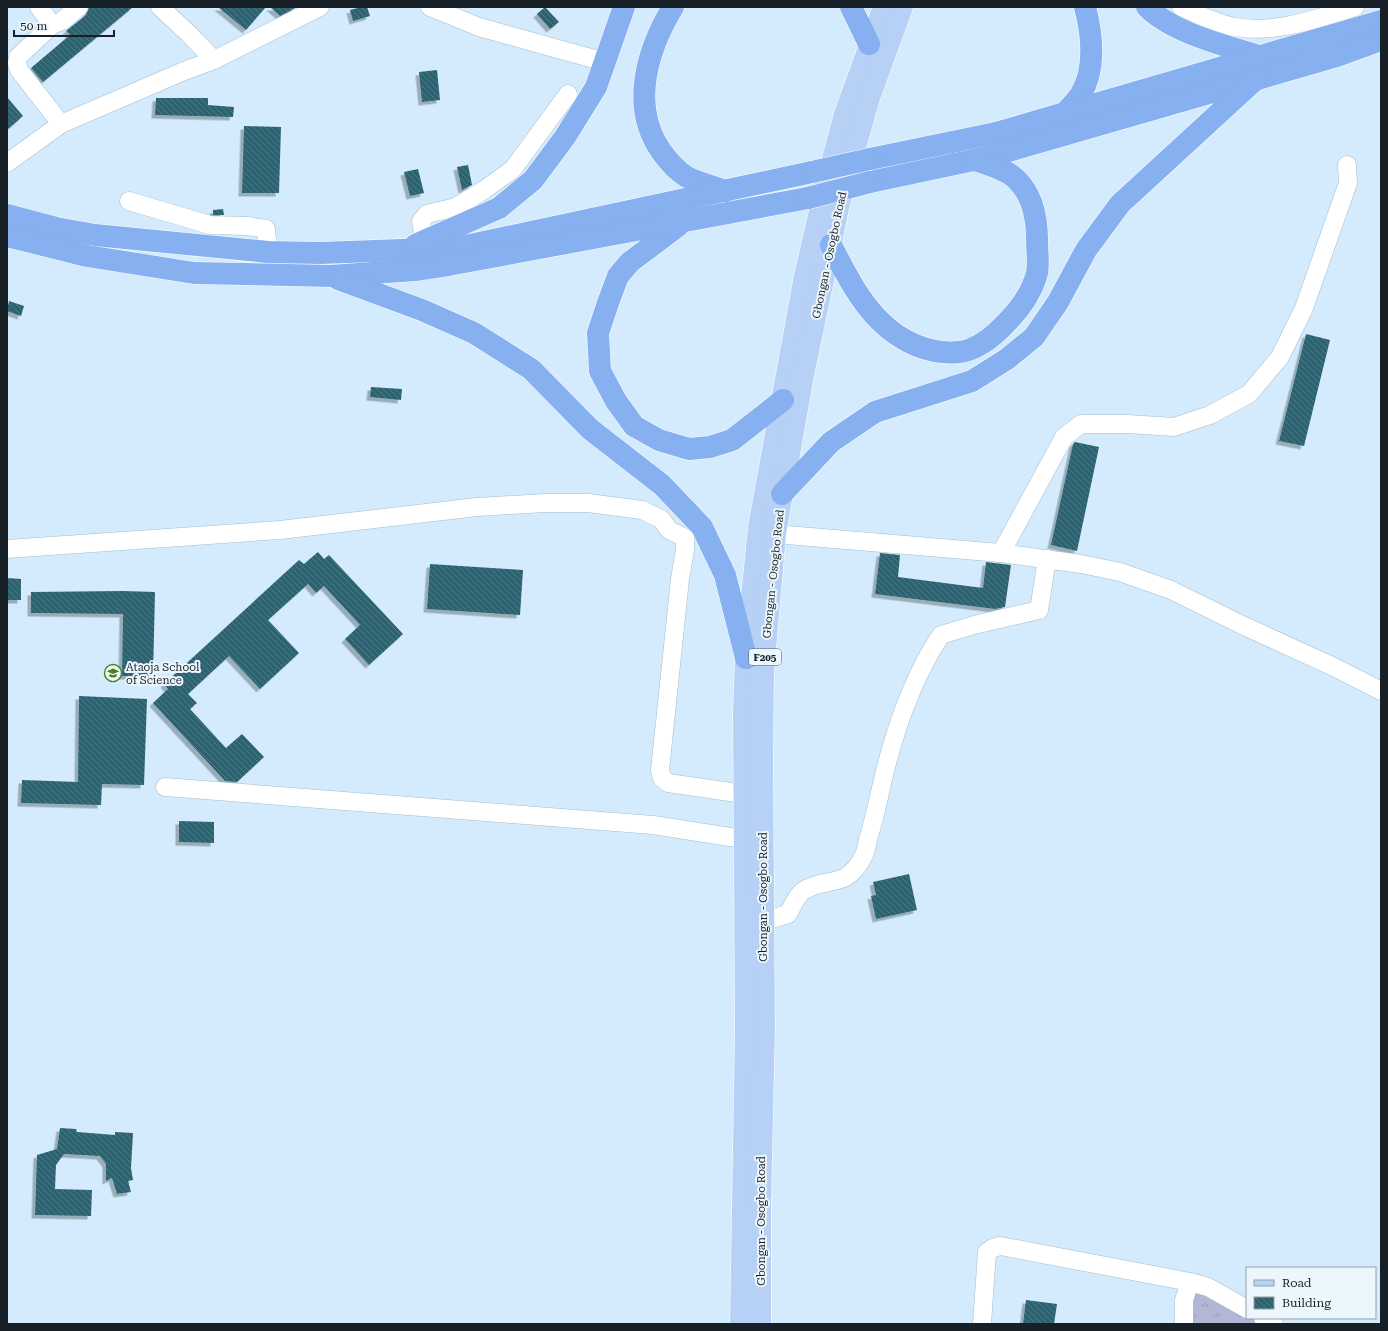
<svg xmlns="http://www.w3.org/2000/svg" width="1388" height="1331" font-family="'Roboto Serif',serif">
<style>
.grass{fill:url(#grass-tufts)}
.building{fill:url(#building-back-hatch);filter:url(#shadow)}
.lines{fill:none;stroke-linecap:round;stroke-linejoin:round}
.minor-casing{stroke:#a5bdcd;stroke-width:19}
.major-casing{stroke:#fff;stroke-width:23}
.highway-casing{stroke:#fff;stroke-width:23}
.minor{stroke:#fff;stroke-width:18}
.major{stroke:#b6d0f6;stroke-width:22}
.highway{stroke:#86b0f0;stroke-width:22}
.highway-bridge-casing{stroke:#fff;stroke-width:23;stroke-linecap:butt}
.highway-bridge{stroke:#86b0f0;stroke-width:22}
.labels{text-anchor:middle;stroke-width:4;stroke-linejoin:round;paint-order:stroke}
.shield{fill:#ecf6fd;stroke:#576066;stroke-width:1}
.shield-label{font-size:10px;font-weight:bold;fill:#172026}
.street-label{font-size:11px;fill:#172026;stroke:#ecf6fd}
.poi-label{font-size:11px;fill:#172026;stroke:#ecf6fd;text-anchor:start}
</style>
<defs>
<pattern id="grass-tufts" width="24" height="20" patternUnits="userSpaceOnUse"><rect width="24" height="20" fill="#b3b7d5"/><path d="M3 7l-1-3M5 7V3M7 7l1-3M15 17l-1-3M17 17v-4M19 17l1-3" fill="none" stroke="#999db7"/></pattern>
<pattern id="building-back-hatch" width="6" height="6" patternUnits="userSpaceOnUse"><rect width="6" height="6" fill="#2c6371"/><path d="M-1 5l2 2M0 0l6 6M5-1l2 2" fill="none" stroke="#4f7984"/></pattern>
<filter id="shadow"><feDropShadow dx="-3.5" dy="3.5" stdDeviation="0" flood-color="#0004"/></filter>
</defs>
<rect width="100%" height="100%" fill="#d3ebfc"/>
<path class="grass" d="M1218,1290L1247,1309V1318H1260L1269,1324H1179L1180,1294Z"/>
<g class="building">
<path d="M89,7H133L43,82L31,68L70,35L66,31L86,15Z"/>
<path d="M218,7H266L246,30Z"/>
<path d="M270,7H297L280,16Z"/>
<path d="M361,7H367L370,16L353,21L350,10Z"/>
<path d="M545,7L559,22L550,29L537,14Z"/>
<path d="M437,70L440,100L422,102L419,72Z"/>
<path d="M7,97L23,116L7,130Z"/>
<path d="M156,98H208V105L234,107L233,117L155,115Z"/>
<path d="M244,126L281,127L279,193H242Z"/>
<path d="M468,165L472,185L462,190L457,167Z"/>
<path d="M418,169L424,193L410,196L404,172Z"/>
<path d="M223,209L224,215H213V210Z"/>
<path d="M9,301L24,306L21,316L7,311Z"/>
<path d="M1306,334L1330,340L1304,446L1279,441Z"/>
<path d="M371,387L402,389L401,400L370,397Z"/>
<path d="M1075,442L1099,447L1077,551L1051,545L1073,444Z"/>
<path d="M318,552L324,559L329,555L403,634L369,665L345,639L360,625L324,586L316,593L308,584L268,620L299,653L260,689L229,656L188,694L197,703L190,709L226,748L242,734L264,757L237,782L225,781L153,703L168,689L164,684L299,560L304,564Z"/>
<path d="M880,553L900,555L898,577L983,588L986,562L1011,565L1005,607L995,609L875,594Z"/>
<path d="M430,564L523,570L520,615L427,609Z"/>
<path d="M7,578L21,579V600H7Z"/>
<path d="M123,591L155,592L153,676H122L123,614L31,613V592Z"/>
<path d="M79,696L147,699L144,785L102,784L101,805L21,803L22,780L78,782Z"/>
<path d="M179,821L214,822V843L179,842Z"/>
<path d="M909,874L917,910L876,919L871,896L876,895L873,882Z"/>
<path d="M60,1128L76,1129L77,1132L115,1135V1132L133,1133L131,1168L133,1180L128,1181L131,1192L117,1194L112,1178L106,1181V1164L100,1156L64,1154L56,1165L55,1189L92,1190L91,1216L35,1215L37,1155L57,1149Z"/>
<path d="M1026,1300L1057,1304L1054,1324H1023Z"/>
</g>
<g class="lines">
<g class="minor-casing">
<g id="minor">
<path d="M39,7L52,25"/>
<path d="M160,7L189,34L214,60"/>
<path d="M430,7L479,27L605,62"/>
<path d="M1181,7C1198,14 1217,24 1235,27C1276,34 1316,19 1355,7"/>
<path d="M61,124L19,70L17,63L18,57L52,25L62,21L79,7"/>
<path d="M7,163L61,124L184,71L214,60L320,7"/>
<path d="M129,201L210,225L248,226L266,229L268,252"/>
<path d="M424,242L421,221L427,214L456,207L484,190L513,169L568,94"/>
<path d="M775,534L1001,553L1081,564L1120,572L1171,590L1242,625L1334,667L1381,691"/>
<path d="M7,549L280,530L477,507L545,503H588L642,510L661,519L669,530L685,538V550L680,579L660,770L662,778L668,783L744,794"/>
<path d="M1001,553L1064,437L1081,424H1127L1174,427L1210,415L1249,394L1280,357L1304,308L1348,183L1347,165"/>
<path d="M165,787L653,825L743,839"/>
<path d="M764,921L788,914C792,907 797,895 803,891C828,875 845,891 863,857C866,852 867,845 868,839C875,818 879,796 884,775C896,726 913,677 941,635L974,625L1039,610L1047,559"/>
<path d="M1263,1318L1274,1324"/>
<path d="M982,1324L987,1252L993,1248L1000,1246L1190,1282L1208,1287L1247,1309"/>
<path d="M1184,1324V1300L1190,1282"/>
</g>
</g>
<g class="major-casing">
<g id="major">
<path d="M741,1324L746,1029L744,714L746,658L759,527L805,276L828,177L845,114L884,7"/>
<path d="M760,1324V1207L764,1026L762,763L763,672L775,534L802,380L839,203L869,98L902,7"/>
</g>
</g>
<g class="highway-casing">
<g id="highway">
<path d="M673,7C647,50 630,106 661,151C668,161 677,171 687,177C699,183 713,186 725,191"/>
<path d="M851,7L869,44"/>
<path d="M1147,7C1173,33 1224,45 1259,56"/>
<path d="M1065,113C1070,107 1077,100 1081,94C1096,68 1092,34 1085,7"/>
<path d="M870,159L996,133L1381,21"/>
<path d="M870,182L988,157L1337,56L1381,40"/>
<path d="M7,215L56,228L95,235L268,252L320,253L456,248L812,172"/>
<path d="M678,226L630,262L618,276L608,303L598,333L600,371L616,401L634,426L659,440L689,449L710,447L732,440L783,400"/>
<path d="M7,236L87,256L194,273L331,276L415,270L448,265L808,198"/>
<path d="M415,245L499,208L533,180L565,137L596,87L624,7"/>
<path d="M831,245C845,272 858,299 880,321C901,342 930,355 959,352C978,350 995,335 1007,322C1020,309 1032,292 1037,273C1039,263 1037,250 1037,240C1037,217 1033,195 1016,179C1008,170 987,164 975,160"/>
<path d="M338,279L422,310L474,333L531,369L590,429L662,485L702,527L725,575L746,658"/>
<path d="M782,494L831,442L875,412L972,381L1007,359L1034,337L1058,302L1086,250L1120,204L1255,80"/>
</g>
</g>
<use href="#minor" class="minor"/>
<use href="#major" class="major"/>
<use href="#highway" class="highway"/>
<g class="highway-bridge-casing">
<g id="highway-bridge">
<path d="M812,172L870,159"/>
<path d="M808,198L870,182"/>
</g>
</g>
<use href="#highway-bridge" class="highway-bridge"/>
</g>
<defs>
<g id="school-ring" transform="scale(0.9)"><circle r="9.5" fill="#ecf6fd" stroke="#4a8017" stroke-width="1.5"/><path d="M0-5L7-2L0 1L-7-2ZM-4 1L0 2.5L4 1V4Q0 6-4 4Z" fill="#4a8017"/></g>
</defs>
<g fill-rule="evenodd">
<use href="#school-ring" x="113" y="673"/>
</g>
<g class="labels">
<rect class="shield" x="749" y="649" width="32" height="16" rx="3"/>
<g class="shield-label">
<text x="765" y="661">F205</text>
</g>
<g class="street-label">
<text transform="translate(829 255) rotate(-78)" y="4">Gbongan - Osogbo Road</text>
<text transform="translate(773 574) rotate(-84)" y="4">Gbongan - Osogbo Road</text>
<text transform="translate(763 897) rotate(-90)" y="4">Gbongan - Osogbo Road</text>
<text transform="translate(761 1221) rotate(-90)" y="4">Gbongan - Osogbo Road</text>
</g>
<g class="poi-label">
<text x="126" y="671">Ataoja School<tspan x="126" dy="13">of Science</tspan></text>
</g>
</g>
<rect width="1388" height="1331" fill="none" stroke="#172026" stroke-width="16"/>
<rect x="1246" y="1267" width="130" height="52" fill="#ecf6fd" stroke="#97a0a7"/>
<rect x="1254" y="1280" width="20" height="6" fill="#b6d0f6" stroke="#97a0a7"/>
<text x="1282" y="1287" font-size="12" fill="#172026">Road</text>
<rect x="1254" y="1297" width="20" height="12" fill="url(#building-back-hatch)" stroke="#97a0a7"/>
<text x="1282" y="1307" font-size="12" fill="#172026">Building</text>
<path d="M14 30v6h100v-6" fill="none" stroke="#172026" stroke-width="2"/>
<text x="20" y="30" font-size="12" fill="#172026" stroke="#ecf6fd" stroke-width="3" paint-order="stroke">50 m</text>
</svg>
